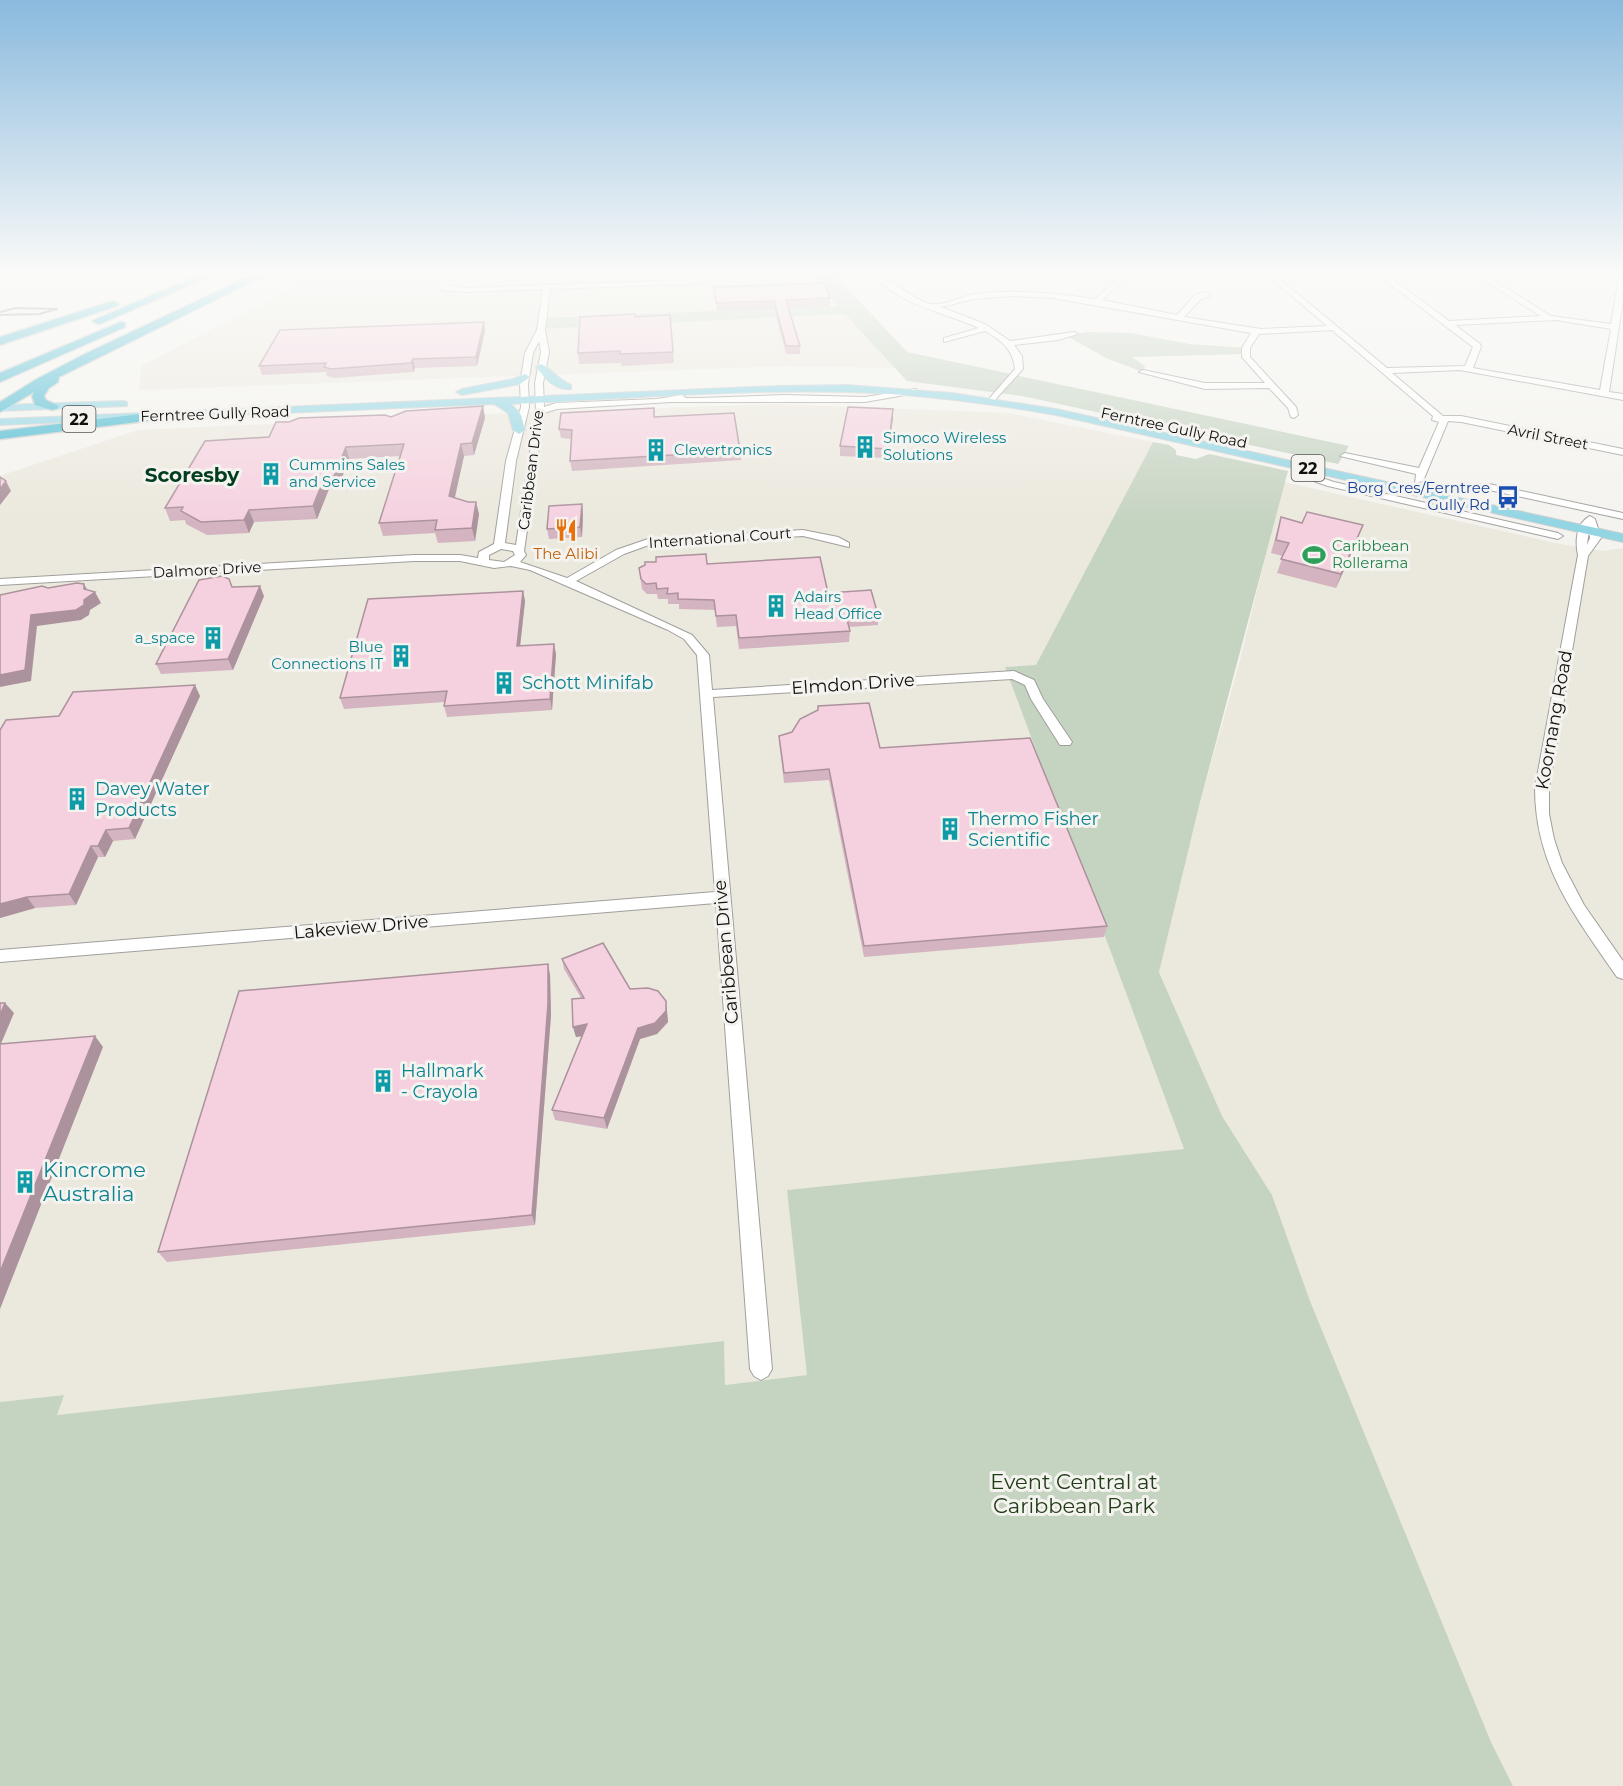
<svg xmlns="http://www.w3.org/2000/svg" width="1623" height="1786" font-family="Montserrat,sans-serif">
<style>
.built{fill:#ebe8dd}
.green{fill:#c5d3c1}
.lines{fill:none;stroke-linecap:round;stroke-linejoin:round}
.stream{stroke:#738d95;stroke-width:2}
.minor-casing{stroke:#a09f9c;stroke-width:2}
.major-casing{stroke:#cfcfcf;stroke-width:2}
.highway-casing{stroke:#cfcfcf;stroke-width:3}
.minor{fill:#fff;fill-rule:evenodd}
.major{fill:#92d5e3;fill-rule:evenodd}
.highway{fill:#49b9d0;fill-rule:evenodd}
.wall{fill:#d3b4c0}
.shaded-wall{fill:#ac929c}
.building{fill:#f5d1df;stroke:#ac929c;stroke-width:1.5}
.labels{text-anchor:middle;stroke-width:6;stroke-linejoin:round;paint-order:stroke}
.far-street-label{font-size:15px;fill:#10100f;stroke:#f4f3ef}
.far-culture-label{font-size:15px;fill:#0d838f;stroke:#f4f3ef;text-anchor:start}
.far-transit-label{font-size:15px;fill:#164399;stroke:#f4f3ef;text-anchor:end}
.far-leisure-label{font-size:15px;fill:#27864d;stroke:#f4f3ef;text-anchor:start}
.far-food-label{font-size:15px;fill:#c56008;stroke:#f4f3ef}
.shield{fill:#f4f3ef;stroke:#545452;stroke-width:1.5}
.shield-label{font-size:16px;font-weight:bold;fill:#10100f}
.culture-label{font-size:18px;fill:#0d838f;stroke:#f4f3ef;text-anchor:start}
.street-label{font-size:18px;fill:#10100f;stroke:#f4f3ef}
.far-district-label{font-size:20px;font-weight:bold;fill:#023d1d;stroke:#f4f3ef}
.near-culture-label{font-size:21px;fill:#0d838f;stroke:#f4f3ef;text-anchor:start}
.near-park-label{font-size:21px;fill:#203e17;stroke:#f4f3ef}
</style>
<rect width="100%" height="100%" fill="#f4f3ef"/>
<g class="built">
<path d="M319,275H812L895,368L788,366L139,390L141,366Z"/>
<path d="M776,404L1009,413L1153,442L1036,665L1005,667L1184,1149L787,1190L808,1375L725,1385L724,1341L57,1415L63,1395L0,1402V476L138,430L487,414Z"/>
<path d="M1284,482L1560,544L1602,551L1623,548V1786H1513L1491,1742L1310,1301L1272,1195L1222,1116L1159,971L1199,806L1239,664Z"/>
</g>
<g class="green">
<path d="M812,275H835L907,352L1349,446L1338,464L1022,396L907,381L845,314L541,329L543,318L838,306Z"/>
<path d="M1088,332L1130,333L1190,344L1246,348L1245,354L1132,357L1145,366L1143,372L1106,358L1067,336Z"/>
<path d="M1153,442L1169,445L1176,450V455L1196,459L1209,454L1288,471L1199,806L1159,972L1222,1116L1272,1195L1310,1301L1491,1742L1513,1786H0V1402L64,1395L57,1415L724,1341L725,1385L807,1375L787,1190L1184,1149L1005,667L1036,665Z"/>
</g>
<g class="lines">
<path class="stream" d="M0,312L16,308L57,309L39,314L0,315"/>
<g class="minor-casing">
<g id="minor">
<path d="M451,275H460L447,286L467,288L686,280L715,275L708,282L686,284L550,289L545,330L549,352L543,383L544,407L556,403L657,399L682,395L686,398H700L784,395L865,397L916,389V393L865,402H671L557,409L544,413L524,551L526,555L520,562L567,578L616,550L648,539L803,530L838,537L849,543V547L803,536L649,545L624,554L576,581L692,635L709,655L712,690L1014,671L1034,680L1043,699L1072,742L1070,745H1060L1031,699L1025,685L1012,679L713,697L772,1369L768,1376L761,1380L754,1376L750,1369L716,903L0,962V950L715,892L697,655L684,639L668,630L530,570L511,566L494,568L460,561H414L0,585V579L414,555H460L478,558L479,552L494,544L506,461L521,407L520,384L525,353L537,330L543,289L467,292L442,290L439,285ZM539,341L541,352L535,383L536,412L516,545L505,543L516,461L529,407L528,384L533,353ZM501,549L513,551L515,555L504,562L489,560V555Z"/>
<path d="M874,275C887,275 911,300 931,304C944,306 962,296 975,294C1015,289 1055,293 1095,299L1122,275H1130L1102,300L1177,315L1195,295L1207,292L1210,296L1201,299L1184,317L1261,329L1327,326L1267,275H1275L1387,368L1465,366L1473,347L1378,275H1387L1449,321L1541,316L1475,275H1485L1551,316L1611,324L1619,277L1623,275V300L1609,392L1623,394V400L1460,370L1392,373L1443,416H1461L1623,449V455L1461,422L1448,421L1423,481L1415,483L1416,474L1340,456L1345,453L1419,468L1439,422L1432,420L1433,416L1332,330L1259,334L1250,348V357L1296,407L1298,415L1294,418L1291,417L1288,408L1269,388L1205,389L1139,372L1143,370L1205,383H1265L1242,357V348L1251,333L1053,298L1013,296L974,299L941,307L985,324L1010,341L1074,332L1078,334L1058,340L1014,345L1022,356L1023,369L992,403L988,400L1015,369C1013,349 1001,340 985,331L944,342V338L979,328C944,312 900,306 874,275ZM1556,320L1611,329L1600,390L1473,368L1481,347L1480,344L1455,325Z"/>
<path d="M1303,466H1309L1322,478L1334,482L1558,533L1563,536L1558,539L1328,486L1316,482L1303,470Z"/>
<path d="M1489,484L1623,513V519L1489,490L1448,491L1443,488L1448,485Z"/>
<path d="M1590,516L1595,519L1601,538L1588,556L1549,788V814L1554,839L1562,863L1584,905L1623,961V979L1617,977C1575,916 1535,866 1535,788L1578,555C1575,541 1576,523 1590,516ZM1589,529L1590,538L1587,545Z"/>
</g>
</g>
<g class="major-casing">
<g id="major">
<path d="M541,364C551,368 558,379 571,385V389C555,391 545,378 536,367Z"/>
<path d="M525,374L530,377L520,384L462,395L456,392L462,389L513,379Z"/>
<path d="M847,385L952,393L1056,409L1623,534V542L1056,415C987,403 918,394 848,392C736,389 623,399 511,404L521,415L525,430L519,434L513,430L508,413L494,404L0,425V419L777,386Z"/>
<path d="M123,401L127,402V406L0,411V405Z"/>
</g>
</g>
<g class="highway-casing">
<g id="highway">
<path d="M199,275H213L102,323L98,324L92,321Z"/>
<path d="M252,275H266L59,377L58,382L49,388L44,396L46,400L59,406L57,409L52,410L35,405L32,396L34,392L0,412V402L37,379L87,353Z"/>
<path d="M113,301L119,304L117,306L0,345V337Z"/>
<path d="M121,322L125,323V327L0,382V373Z"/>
<path d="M157,412L162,413L164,416L162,419L0,439V431Z"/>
</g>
</g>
<use href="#minor" class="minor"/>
<use href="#major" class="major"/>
<use href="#highway" class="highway"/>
</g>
<g class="wall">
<path d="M714,287L830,298V306L789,308L800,346V354H786L774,309L717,311Z"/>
<path d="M670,315L674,363L622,366L621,363L579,364L578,353L635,317Z"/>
<path d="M485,330L477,366L415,368L414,372L334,378L327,376L326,372L262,375L259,366Z"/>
<path d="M483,406L485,418L474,455L464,456L455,498L468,502H476L479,514L475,541L438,543L435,533L383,536L379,523L400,456L349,459L338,488L329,489L317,519L254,522L249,533L207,535L186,524L185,520L170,521L165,508L269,437L391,417Z"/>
<path d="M893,409L887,458L840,456V446Z"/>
<path d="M655,417L740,451L741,460L572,471L570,461L572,439L561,438L559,429Z"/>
<path d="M582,504L583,514L582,537L549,539L547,529Z"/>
<path d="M1281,517L1358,538L1336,588L1277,573L1283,556L1271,553Z"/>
<path d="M707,564L828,593L878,615V625L849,627L850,631L849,642L739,649L736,626L717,627L715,610L679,609V604H668V599H658L657,594H647L642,589L639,568Z"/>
<path d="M232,587L264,596L233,670L161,674L156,664Z"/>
<path d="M523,591L525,601L520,646L556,654L552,710L447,717L444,706L445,702L344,709L340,698Z"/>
<path d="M200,696L135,839L113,841L105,857H98L76,905L35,908L0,918V730L59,716Z"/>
<path d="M818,706L880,748L1107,926L1104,937L864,957L829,780L784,783L780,747L779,736L792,732L818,710Z"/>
<path d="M562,959L630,989L666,1001L668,1022L657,1034L640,1039L607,1129L555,1120L552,1110L582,1036L576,1037L573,1027L581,998L564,969Z"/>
<path d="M548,964L550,975L551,1015L535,1225L167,1262L158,1252Z"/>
</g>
<g class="shaded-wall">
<path d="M484,322L485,330L477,366L476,357Z"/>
<path d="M413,359L415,368L414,372L411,363Z"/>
<path d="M483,406L485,418L474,455L472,443Z"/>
<path d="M893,409V419L887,458L888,449Z"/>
<path d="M461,444L464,456L452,509L449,496Z"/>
<path d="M346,447L349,459L338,488L334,476Z"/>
<path d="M325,476L329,489L317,519L313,506Z"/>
<path d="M6,481L11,491L0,505V489Z"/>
<path d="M476,502L479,514L475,541L472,528Z"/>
<path d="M582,504L583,514L582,537L580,527Z"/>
<path d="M249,510L254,522L249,533L244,520Z"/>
<path d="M1363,525L1358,538L1336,588L1341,574Z"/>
<path d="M84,584L90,595L95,592L101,603L90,610L89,615L81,620L37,626L31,681L0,687V675L31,615L84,589Z"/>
<path d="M260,586L264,596L233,670L228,659Z"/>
<path d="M523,591L525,601L519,656L517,646Z"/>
<path d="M554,644L556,654L552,710L550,699Z"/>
<path d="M195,685L200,696L135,839L129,828Z"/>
<path d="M106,830L113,841L105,857L98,846Z"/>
<path d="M91,846L98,857L76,905L69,894Z"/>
<path d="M27,897L35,908L0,918V904Z"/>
<path d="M548,964L550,975L551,1015L535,1225L532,1215Z"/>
<path d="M666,1001L668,1022L657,1034L640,1039L607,1129L604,1118L638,1028Z"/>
<path d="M5,1003L14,1013L0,1046V1015Z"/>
<path d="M587,1024L590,1035L576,1037L573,1027Z"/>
<path d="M95,1036L103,1047L0,1309V1272Z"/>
</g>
<g class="building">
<path d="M825,283L830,298L786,300L800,346H786L774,301L716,303L714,287Z"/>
<path d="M635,314V317L670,315L673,352L620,354V351L578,353L580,317Z"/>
<path d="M484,322L476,357L413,359L411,363L331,369L324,367L326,363L259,366L280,330Z"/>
<path d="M483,406L472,443L461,444L449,496L468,502H476L472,528L435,530L437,520L379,523L404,444L346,447L334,476H325L313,506L249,510L244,520L201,522L181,511L183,507L165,508L205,441L269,437L276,422H289L299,418L385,415L391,417L406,411Z"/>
<path d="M848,407L893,409L888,449L840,446Z"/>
<path d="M654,408V417L734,413L740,451L570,461L572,430L559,429L561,413Z"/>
<path d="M0,477L6,481L0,489Z"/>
<path d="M582,504L580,527L547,529L549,506Z"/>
<path d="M1307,512L1363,525L1341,574L1281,559L1289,543L1276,540L1281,517L1302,523Z"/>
<path d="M706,554L707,564L820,557L828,593L871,590L878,615L846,616L850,631L739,638L736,615L716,616L714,600L678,599V593L667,594L668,588L657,589L656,583L646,584L641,579L639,568L645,565V562H656V557Z"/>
<path d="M222,576L229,579L232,587L260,586L228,659L156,664L199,580Z"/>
<path d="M77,583L84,584V589L95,592L84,600V605L76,610L31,615L25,670L0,675V595L42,586L48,588Z"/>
<path d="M523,591L517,646L554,644L550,699L444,706L447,691L340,698L368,599Z"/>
<path d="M195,685L129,828L106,830L98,846H91L69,894L27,897L0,904V730L6,720L59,716L73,692Z"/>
<path d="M869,703L880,748L1030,738L1107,926L864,946L829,769L784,773L779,736L792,732L800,719L818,710V706Z"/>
<path d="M603,943L630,989L648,988L658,991L666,1001V1011L655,1023L638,1028L604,1118L552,1110L587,1024L573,1027L572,999L584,998L562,959Z"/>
<path d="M548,964V1004L532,1215L158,1252L239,991Z"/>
<path d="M0,1003H5L0,1015Z"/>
<path d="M95,1036L0,1272V1044Z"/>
</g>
<linearGradient id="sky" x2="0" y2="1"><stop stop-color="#8abade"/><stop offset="0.52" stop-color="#fafaf8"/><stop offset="1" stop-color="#fafaf8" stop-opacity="0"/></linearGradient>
<rect width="1623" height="525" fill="url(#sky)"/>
<defs>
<g id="building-bare" transform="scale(1.8)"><path d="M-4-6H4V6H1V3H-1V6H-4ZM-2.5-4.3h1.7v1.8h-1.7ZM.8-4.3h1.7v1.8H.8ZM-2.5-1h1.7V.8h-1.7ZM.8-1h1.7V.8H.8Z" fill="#0f9aa8" stroke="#f4f3ef" stroke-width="2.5" paint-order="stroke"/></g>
<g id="bus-bare" transform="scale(1.8)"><path d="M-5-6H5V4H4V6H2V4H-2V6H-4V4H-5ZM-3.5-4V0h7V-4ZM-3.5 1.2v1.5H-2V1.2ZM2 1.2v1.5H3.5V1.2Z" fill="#1a4fb4" stroke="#f4f3ef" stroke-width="2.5" paint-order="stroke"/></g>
<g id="restaurant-bare" transform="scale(1.8)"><path d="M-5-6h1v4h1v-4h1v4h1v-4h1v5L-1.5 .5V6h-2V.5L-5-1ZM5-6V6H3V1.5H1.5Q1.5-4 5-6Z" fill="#e8710a" stroke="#f4f3ef" stroke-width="2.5" paint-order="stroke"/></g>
<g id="stadium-bare" transform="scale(1.8)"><path d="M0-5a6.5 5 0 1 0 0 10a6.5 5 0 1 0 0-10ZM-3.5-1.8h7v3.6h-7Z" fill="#2e9e5b" stroke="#f4f3ef" stroke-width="2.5" paint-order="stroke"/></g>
</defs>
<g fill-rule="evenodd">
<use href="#building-bare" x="865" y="447"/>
<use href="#building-bare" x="656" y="450"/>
<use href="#building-bare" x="271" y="474"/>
<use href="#bus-bare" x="1508" y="497"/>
<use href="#restaurant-bare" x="566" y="530"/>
<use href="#stadium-bare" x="1314" y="555"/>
<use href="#building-bare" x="776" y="606"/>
<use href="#building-bare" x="213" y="638"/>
<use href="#building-bare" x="401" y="656"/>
<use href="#building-bare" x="504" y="683"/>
<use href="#building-bare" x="77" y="799"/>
<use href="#building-bare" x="950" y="829"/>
<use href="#building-bare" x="383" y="1081"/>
<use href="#building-bare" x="25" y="1182"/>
</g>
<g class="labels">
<g class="far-street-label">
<text transform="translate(215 414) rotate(-2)" y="5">Ferntree Gully Road</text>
<text transform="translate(1174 428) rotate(12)" y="5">Ferntree Gully Road</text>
<text transform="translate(1548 437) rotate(11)" y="5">Avril Street</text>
<text transform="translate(531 470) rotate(-83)" y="5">Caribbean Drive</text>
<text transform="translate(720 538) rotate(-4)" y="5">International Court</text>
<text transform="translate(207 570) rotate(-3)" y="5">Dalmore Drive</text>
</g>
<g class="far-culture-label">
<text x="883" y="443">Simoco Wireless<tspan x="883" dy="17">Solutions</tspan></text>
<text x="674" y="455">Clevertronics</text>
<text x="289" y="470">Cummins Sales<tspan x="289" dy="17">and Service</tspan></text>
<text x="794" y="602">Adairs<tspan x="794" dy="17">Head Office</tspan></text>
<text x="195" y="643" text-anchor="end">a_space</text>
<text x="383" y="652" text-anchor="end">Blue<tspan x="383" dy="17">Connections IT</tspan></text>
</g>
<g class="far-transit-label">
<text x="1490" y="493">Borg Cres/Ferntree<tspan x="1490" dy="17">Gully Rd</tspan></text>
</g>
<g class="far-leisure-label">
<text x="1332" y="551">Caribbean<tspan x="1332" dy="17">Rollerama</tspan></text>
</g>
<g class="far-food-label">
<text x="566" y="559">The Alibi</text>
</g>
<g class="shield">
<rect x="62.5" y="406" width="33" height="26" rx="4.5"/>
<rect x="1291.5" y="455" width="33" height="26" rx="4.5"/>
</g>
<g class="shield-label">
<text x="79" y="425">22</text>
<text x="1308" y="474">22</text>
</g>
<g class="culture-label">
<text x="522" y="689">Schott Minifab</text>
<text x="95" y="795">Davey Water<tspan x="95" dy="21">Products</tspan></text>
<text x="968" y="825">Thermo Fisher<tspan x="968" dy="21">Scientific</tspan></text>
<text x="401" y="1077">Hallmark<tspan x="401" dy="21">- Crayola</tspan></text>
</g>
<g class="street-label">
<text transform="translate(853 684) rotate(-4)" y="6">Elmdon Drive</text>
<text transform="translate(1554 720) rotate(-80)" y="6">Koornang Road</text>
<text transform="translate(361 927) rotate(-5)" y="6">Lakeview Drive</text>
<text transform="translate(726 952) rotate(-95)" y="6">Caribbean Drive</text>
</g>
<g class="far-district-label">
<text x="192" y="482">Scoresby</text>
</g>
<g class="near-culture-label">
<text x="43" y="1177">Kincrome<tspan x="43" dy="24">Australia</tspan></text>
</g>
<g class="near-park-label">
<text x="1074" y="1489">Event Central at<tspan x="1074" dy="24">Caribbean Park</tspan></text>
</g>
</g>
</svg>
